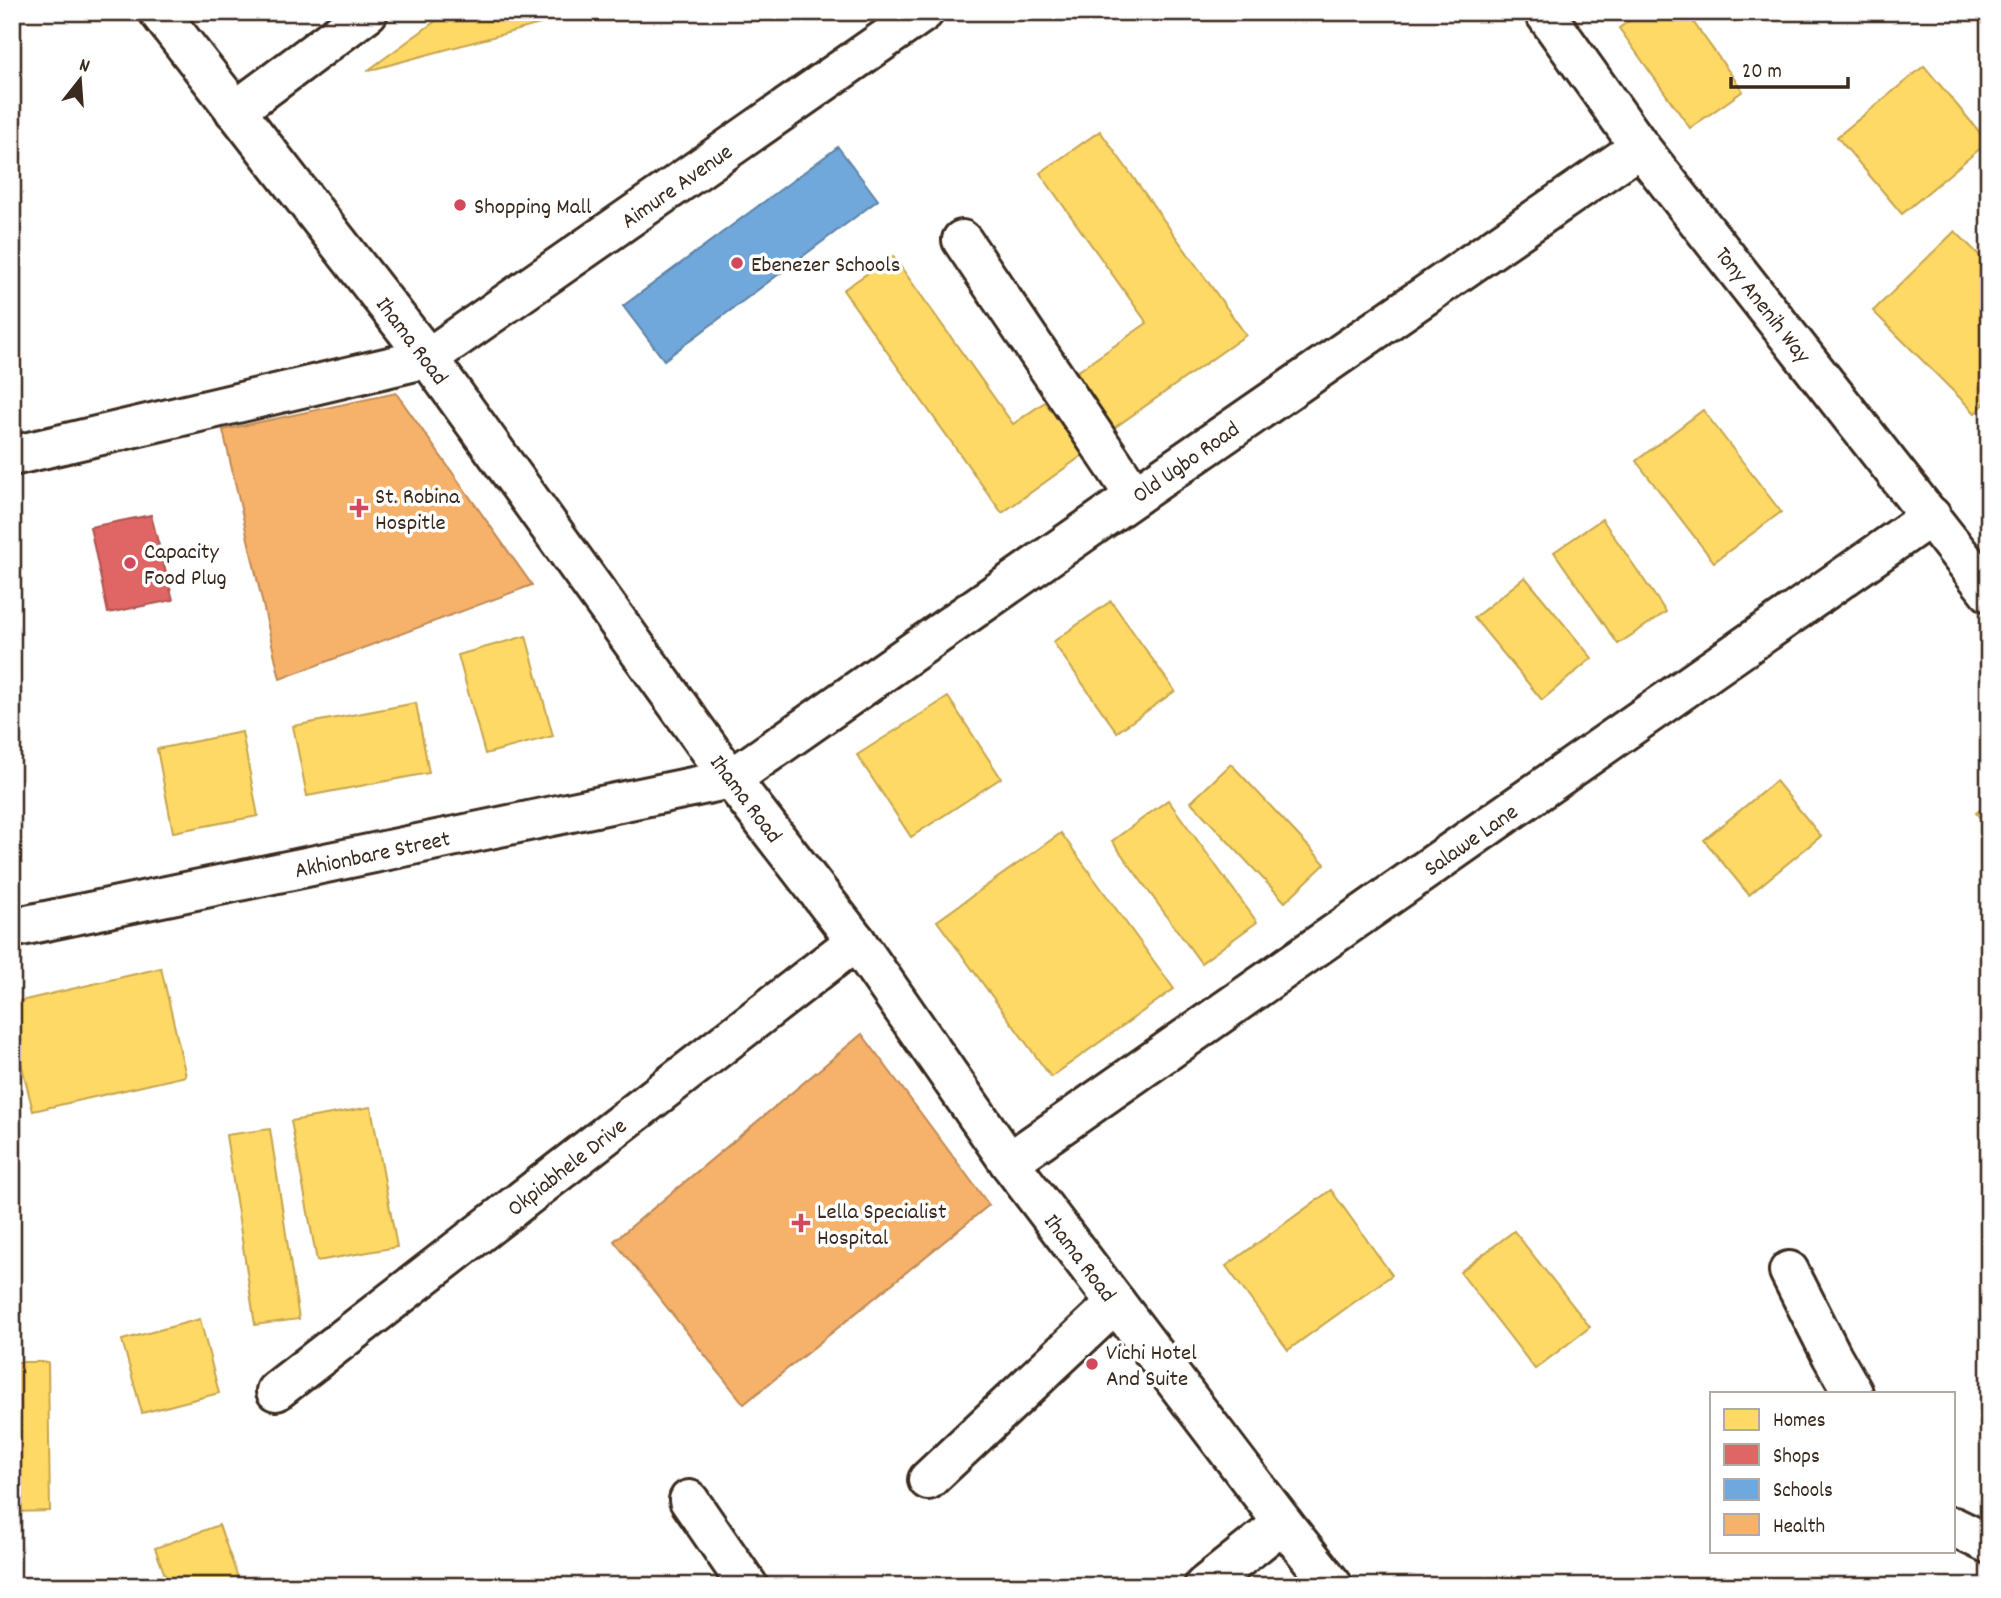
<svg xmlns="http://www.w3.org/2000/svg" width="2001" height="1598" font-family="Dekko,sans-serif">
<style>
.homes{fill:#ffd966;stroke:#c4a450;stroke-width:2}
.shops{fill:#e06666;stroke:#ae5450;stroke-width:2}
.schools{fill:#6fa8dc;stroke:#5f82a3;stroke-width:2}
.health{fill:#f6b26b;stroke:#be8954;stroke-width:2}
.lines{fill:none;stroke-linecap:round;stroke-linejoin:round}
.minor-casing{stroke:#3b2a1e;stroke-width:44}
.minor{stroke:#fff;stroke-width:38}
.poi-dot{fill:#d1495b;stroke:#fff;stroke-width:2.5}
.labels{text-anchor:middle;stroke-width:7;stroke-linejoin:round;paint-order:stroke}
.street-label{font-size:23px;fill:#3b2a1e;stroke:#fff}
.poi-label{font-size:23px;fill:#3b2a1e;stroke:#fff;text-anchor:start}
</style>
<rect width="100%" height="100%" fill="#fff"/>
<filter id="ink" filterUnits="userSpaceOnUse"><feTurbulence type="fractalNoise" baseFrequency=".0143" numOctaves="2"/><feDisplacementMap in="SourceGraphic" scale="14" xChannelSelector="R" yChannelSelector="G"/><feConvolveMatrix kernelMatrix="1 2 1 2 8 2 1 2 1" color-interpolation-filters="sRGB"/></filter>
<g filter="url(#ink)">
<g class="homes">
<path d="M448,12H549L555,20L367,71Z"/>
<path d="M1642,12H1686L1743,91L1690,128L1619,28Z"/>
<path d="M1924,66L1988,142L1902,214L1837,137Z"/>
<path d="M1100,131L1246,335L1104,435L1064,381L1147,323L1040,173Z"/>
<path d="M1955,231L1989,265V399L1975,413L1873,311Z"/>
<path d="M893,256L1013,424L1045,402L1083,455L1002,513L843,290Z"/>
<path d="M1703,410L1781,512L1714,562L1636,461Z"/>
<path d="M1602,519L1666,612L1618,644L1554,552Z"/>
<path d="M1525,577L1592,658L1542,700L1474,618Z"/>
<path d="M1111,601L1175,691L1117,732L1053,642Z"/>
<path d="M526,636L553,736L485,754L458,655Z"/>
<path d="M948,697L1001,778L911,837L857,755Z"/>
<path d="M416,703L429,773L307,796L293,726Z"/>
<path d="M242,732L258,816L173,832L157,749Z"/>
<path d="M1231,764L1325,864L1285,902L1191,802Z"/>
<path d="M1776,781L1821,836L1749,895L1704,840Z"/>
<path d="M1168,800L1257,922L1201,963L1112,841Z"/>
<path d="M1989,803V829L1976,813Z"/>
<path d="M1061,833L1174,989L1051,1077L937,921Z"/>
<path d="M161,968L186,1076L33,1111L12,1026V1003Z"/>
<path d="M371,1107L397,1247L317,1261L291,1121Z"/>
<path d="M270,1129L299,1319L255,1325L226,1135Z"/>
<path d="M1331,1190L1392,1275L1288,1350L1226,1266Z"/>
<path d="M1514,1231L1590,1327L1535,1369L1460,1272Z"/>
<path d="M200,1319L219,1393L142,1413L122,1340Z"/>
<path d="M12,1362H48L50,1511L12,1512Z"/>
<path d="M219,1525L241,1586H169L155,1548Z"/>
<path d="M139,1578L141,1586H97Z"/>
</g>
<path class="shops" d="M151,515L173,600L108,613L90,527Z"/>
<path class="schools" d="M838,147L878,200L664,360L623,306Z"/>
<g class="health">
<path d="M396,393L532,585L280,679L223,430Z"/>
<path d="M862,1034L989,1205L744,1404L614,1241Z"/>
</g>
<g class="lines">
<g class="minor-casing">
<g id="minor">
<path d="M159,12L428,358L731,779L856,941L1009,1162L1283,1523L1333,1586"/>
<path d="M1544,12L1640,147L1989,592"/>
<path d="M235,111L368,12"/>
<path d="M962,240L1135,496"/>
<path d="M12,456L428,358L924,12"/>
<path d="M12,928L731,779L1135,496L1640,147"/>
<path d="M1009,1162L1931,516"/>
<path d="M1789,1271L1832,1356L1853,1393"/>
<path d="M276,1391L856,941"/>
<path d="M928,1480L1116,1303"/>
<path d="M689,1500L748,1586"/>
<path d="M1954,1527L1989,1544"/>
<path d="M1204,1586L1283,1523"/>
</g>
</g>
<use href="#minor" class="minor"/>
</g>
</g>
<g class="poi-dot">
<circle cx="460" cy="205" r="7"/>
<circle cx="737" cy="263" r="7"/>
<path d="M355.5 497.5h7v7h7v7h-7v7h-7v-7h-7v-7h7z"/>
<circle cx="130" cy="563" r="7"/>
<path d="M797.5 1212.5h7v7h7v7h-7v7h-7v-7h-7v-7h7z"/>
<circle cx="1092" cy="1364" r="7"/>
</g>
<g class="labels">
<g class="street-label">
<text transform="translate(676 185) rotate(-35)" y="8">Aimure Avenue</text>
<text transform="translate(1764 304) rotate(52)" y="8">Tony Anenih Way</text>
<text transform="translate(413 340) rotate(53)" y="8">Ihama Road</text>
<text transform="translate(1185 461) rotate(-35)" y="8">Old Ugbo Road</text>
<text transform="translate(747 798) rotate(53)" y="8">Ihama Road</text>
<text transform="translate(1470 839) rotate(-35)" y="8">Salawe Lane</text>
<text transform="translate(372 853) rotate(-12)" y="8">Akhionbare Street</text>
<text transform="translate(566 1166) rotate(-38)" y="8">Okpiabhele Drive</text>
<text transform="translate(1081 1257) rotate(53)" y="8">Ihama Road</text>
</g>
<g class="poi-label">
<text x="474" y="213">Shopping Mall</text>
<text x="751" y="271">Ebenezer Schools</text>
<text x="375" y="503">St. Robina<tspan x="375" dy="26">Hospitle</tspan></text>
<text x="144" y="558">Capacity<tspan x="144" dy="26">Food Plug</tspan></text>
<text x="817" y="1218">Lella Specialist<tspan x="817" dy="26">Hospital</tspan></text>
<text x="1106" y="1359">Vichi Hotel<tspan x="1106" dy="26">And Suite</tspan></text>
</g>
</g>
<rect width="2001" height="1598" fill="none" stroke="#fff" stroke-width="42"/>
<rect x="21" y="21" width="1959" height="1556" fill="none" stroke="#3b2a1e" stroke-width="2.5" filter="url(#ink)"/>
<rect x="1710" y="1392" width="245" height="161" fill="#ffffff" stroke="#b1aaa5" stroke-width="2"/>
<rect x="1724" y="1409" width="35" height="21" fill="#ffd966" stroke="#b1aaa5" stroke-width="2"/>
<text x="1773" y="1426" font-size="21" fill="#3b2a1e">Homes</text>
<rect x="1724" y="1444" width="35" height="21" fill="#e06666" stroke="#b1aaa5" stroke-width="2"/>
<text x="1773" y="1462" font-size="21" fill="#3b2a1e">Shops</text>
<rect x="1724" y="1479" width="35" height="21" fill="#6fa8dc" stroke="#b1aaa5" stroke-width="2"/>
<text x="1773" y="1496" font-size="21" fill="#3b2a1e">Schools</text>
<rect x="1724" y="1514" width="35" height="21" fill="#f6b26b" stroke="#b1aaa5" stroke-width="2"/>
<text x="1773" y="1532" font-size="21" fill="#3b2a1e">Health</text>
<g transform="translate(80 80) rotate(17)" stroke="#ffffff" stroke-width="5" paint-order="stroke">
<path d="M0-5L12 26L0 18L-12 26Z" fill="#3b2a1e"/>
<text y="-10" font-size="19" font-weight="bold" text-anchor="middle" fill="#3b2a1e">N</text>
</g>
<path d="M1731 77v10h117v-10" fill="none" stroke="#3b2a1e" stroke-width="3.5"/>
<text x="1742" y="77" font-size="21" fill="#3b2a1e" stroke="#ffffff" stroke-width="5" paint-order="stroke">20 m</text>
</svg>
